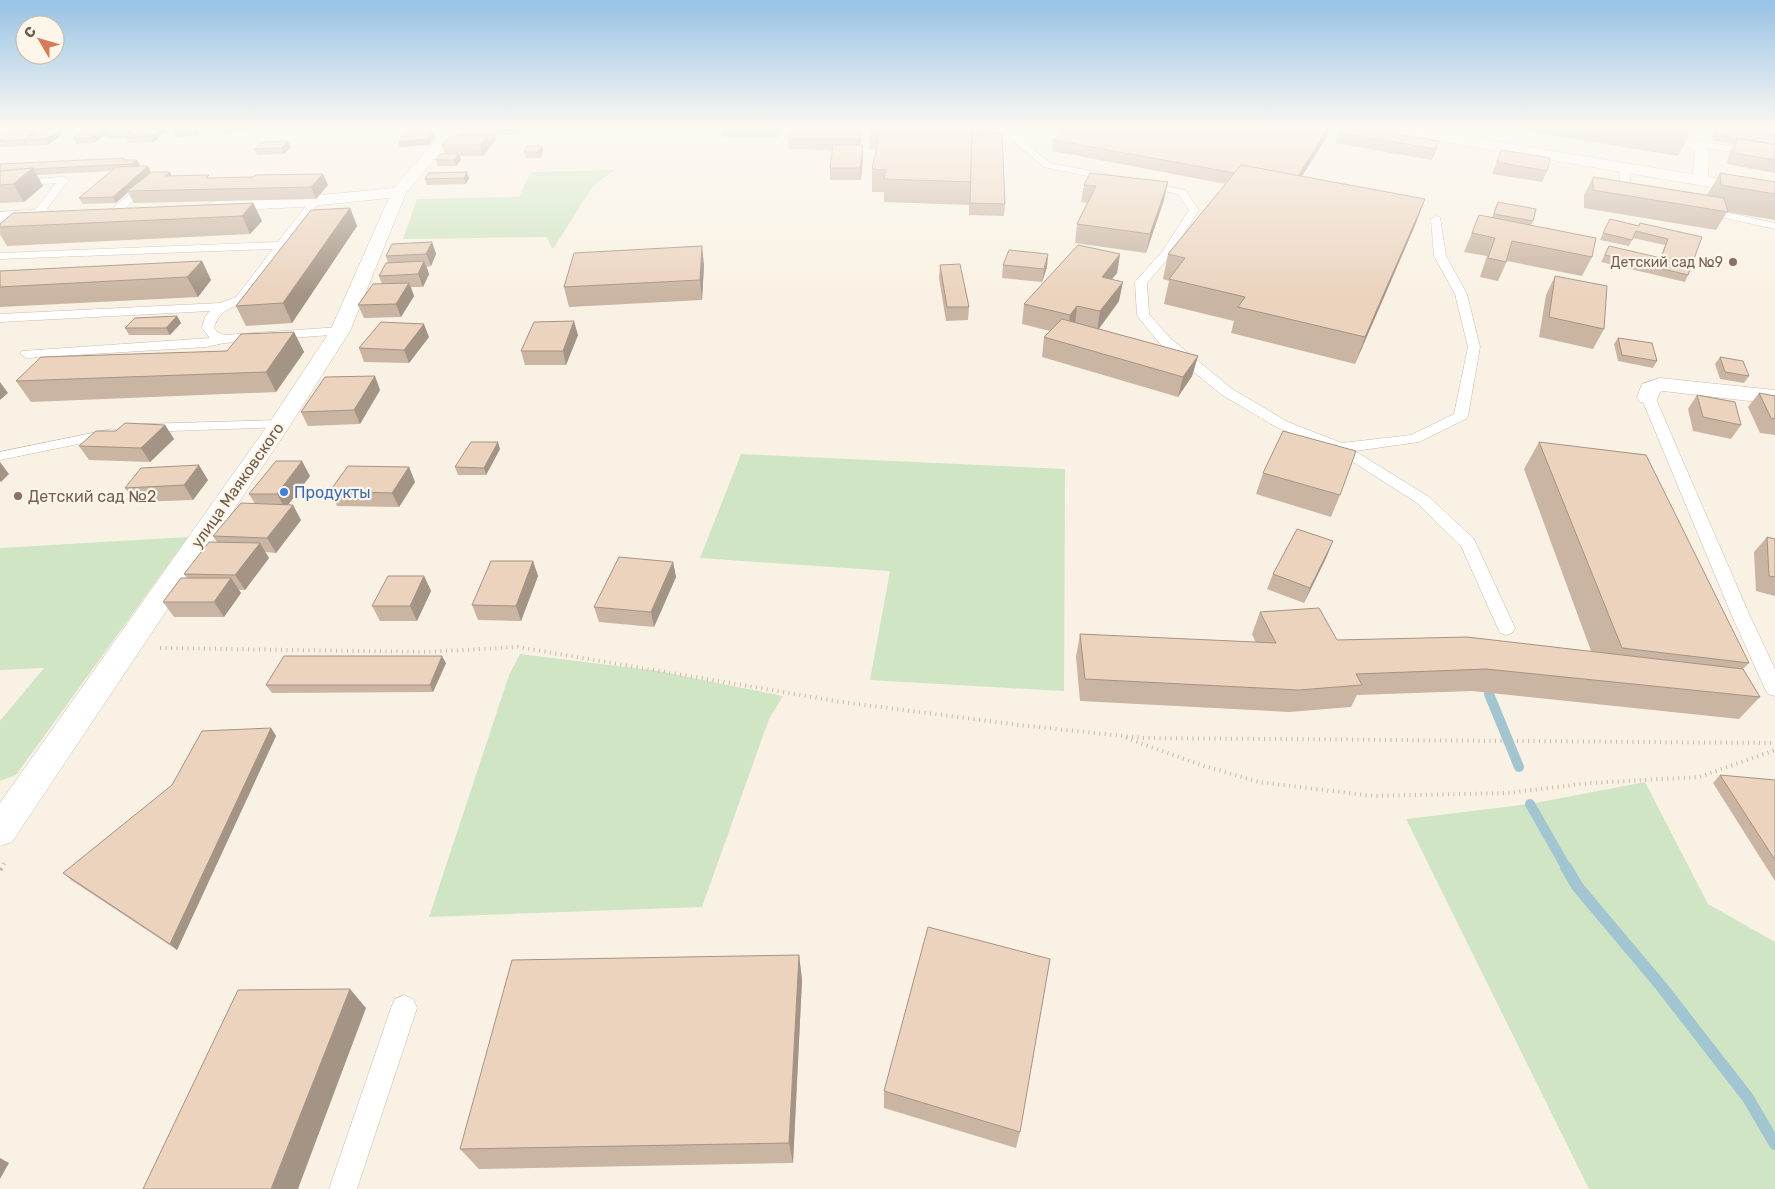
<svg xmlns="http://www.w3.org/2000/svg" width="1775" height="1189" font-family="Rubik,sans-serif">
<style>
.green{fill:#cfe5c4}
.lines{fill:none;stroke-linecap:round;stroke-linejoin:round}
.stream-far1{stroke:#a2c6d1;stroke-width:10}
.stream{stroke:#a2c6d1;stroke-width:12}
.lane-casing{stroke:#c8baab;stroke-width:1}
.street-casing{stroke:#c8baab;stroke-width:1}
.secondary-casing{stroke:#cba;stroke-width:1}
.path-far1{stroke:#d0b7a2;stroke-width:4;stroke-dasharray:1 4.5;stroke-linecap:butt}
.path{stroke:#d0b7a2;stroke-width:4.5;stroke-dasharray:2 5.5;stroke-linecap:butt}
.lane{fill:#fff;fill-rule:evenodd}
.street{fill:#fff;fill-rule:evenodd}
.secondary{fill:#fff;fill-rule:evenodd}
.wall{fill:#cab5a3}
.shaded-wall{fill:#a49485}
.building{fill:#ebd3be;stroke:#a49485}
.education-dot{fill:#8d6e63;stroke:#fdf6e9;stroke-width:2}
.shop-dot{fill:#3f7fe0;stroke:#fdf6e9;stroke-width:2}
.labels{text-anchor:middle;stroke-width:4.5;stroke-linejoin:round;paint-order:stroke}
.far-education-label{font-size:14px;fill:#785e54;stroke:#fdf6e9;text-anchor:end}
.street-label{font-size:16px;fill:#6e5b4c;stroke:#fdf6e9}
.shop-label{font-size:16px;fill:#366cbe;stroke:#fdf6e9;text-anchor:start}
.education-label{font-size:16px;fill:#785e54;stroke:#fdf6e9;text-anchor:start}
</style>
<rect width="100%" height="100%" fill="#f9f2e4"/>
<g class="green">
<path d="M614,170L593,186L553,249L546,237L403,239L417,199L519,197L531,172Z"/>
<path d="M741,454L1065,469L1064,691L870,680L890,571L700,558Z"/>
<path d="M188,537L16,775L0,781V721L44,668L0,670V548Z"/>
<path d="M520,654L658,671L783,696L769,719L702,907L429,917L509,675Z"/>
<path d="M1645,782L1708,904L1775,942V1189H1589L1406,819L1530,804Z"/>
</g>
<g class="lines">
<g class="stream-far1">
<path d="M1489,694L1519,767"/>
<path d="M1530,804L1567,869"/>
</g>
<path class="stream" d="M1566,867L1577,886L1661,986L1748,1098L1775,1144"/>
<g class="lane-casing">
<g id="lane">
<path d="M998,128H1008L1050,163L1112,175L1117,178L1112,181L1044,167Z"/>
<path d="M1446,128H1455L1447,140H1441L1439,138Z"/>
<path d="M1690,140L1775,153V159L1687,145L1685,143Z"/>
<path d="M1624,164L1629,167L1631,193L1642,195V199L1626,198L1621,195L1619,167Z"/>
<path d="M64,177L69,180L41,216L37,217L32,214L56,183L0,187V181Z"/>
<path d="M148,180L153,183L151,185L121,212H113L112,210L113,208L145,181Z"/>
<path d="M1143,181L1185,190L1199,210L1170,256L1147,283L1149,314L1170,338L1232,389L1288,422L1342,443L1411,435L1454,414L1468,347L1455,294L1434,256L1431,219L1436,216L1440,217L1446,256L1467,294L1480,347L1468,416L1466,419L1419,442L1355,451L1429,497L1474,539L1515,628L1512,633L1506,635L1500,633L1461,546L1417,503L1336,451L1278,428L1222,395L1160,344L1139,318L1137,315L1135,282L1162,252L1189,210L1178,194L1140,186V182Z"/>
<path d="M315,198L320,201L244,303C229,308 219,311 214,328L217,332L225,335L340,327L344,328L346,331L344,334L224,343L206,347L27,358L20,354L22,351L210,338L202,328L205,317L210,311L0,322V314L220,303L236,297L273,249L0,259V253L278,242L311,199Z"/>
<path d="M1702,207L1775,223V229L1698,212L1697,210Z"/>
<path d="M1648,393L1655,397L1750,616L1775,669V696L1768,694L1765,689L1732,616L1641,397Z"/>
<path d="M280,420L285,421L287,424L285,427L143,432L138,431L136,428L138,425L143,424Z"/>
<path d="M112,429L117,430L119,433L117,436L0,460V452Z"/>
<path d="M404,995L413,999L417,1008L357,1189H329L391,1008L395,999Z"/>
</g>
</g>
<g class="street-casing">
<g id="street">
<path d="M0,128H37L30,132L0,133Z"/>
<path d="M1677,128H1697L1689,133V135L1709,151L1708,180L1705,183H1695L1692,180L1695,152L1675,137Z"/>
<path d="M1660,378L1775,390V404L1663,391L1660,392L1656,402L1648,404L1640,402L1637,397L1642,384Z"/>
</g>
</g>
<g class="secondary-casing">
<g id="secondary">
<path d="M446,128H461L406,193L350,331L291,424L12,842L0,846V803L270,422L330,331L389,198L301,207L216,211L210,209L208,206L210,203L216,201L301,197L394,188Z"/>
<path d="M1379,128H1414L1775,188V198L1386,132Z"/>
<path d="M46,209L52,211L54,214L52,217L0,222V212Z"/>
</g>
</g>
<g class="path-far1">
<path d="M160,648L425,652L518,647L842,702L1019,725L1143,738L1775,743"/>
<path d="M1126,738L1204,766L1259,782L1373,796L1507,793L1590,783L1699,777L1775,750"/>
<path d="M1,869L6,860"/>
</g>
<path class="path" d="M0,870L2,867"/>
<use href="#lane" class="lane"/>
<use href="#street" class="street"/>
<use href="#secondary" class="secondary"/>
</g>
<g class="wall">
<path d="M59,128L62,134L48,145L29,146L28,145L26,146L1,147L0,145V140L37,132Z"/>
<path d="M87,128H106L107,132L111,128H165L166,131L154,142L128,143L126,138L108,139L106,135L94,143L77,144L73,138Z"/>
<path d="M177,128H205V129L197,136L176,137L174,132Z"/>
<path d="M223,128H249L245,132L225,133Z"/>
<rect x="434" y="128" width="11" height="1"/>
<path d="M470,128H522L517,135H497L496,131H471Z"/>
<path d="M722,128H779L777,138L723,137Z"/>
<path d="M869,128H993V133L1005,204L1004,216L969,215V205L884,202V192H872V169L876,149H870Z"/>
<path d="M1044,128H1329L1326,138L1302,176L1416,223L1355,364L1231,333L1234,321L1164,304L1169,281L1163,279L1168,254L1226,184L1052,151L1053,140L1063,132Z"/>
<path d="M1508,128H1693L1678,156Z"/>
<path d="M1714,128H1734L1775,135V173L1727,164L1730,150L1733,144L1713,141V131Z"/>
<path d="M861,129L860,145H863V156L861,180H830V168L833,150L789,149L788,138Z"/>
<path d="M1338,132L1439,141L1435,153L1431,160L1335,143Z"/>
<path d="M496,140L483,156H460L461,160L456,166H438L436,160L445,154L442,145Z"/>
<path d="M542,146L543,152L540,158H526L524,152Z"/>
<path d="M291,147L284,154L257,155L255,149Z"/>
<path d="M1501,150L1547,171L1542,182L1492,174Z"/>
<path d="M137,160L140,165L139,166L151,172L142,180L172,176L211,178L254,177L323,174L328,185L316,199L134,203L128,192L116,203L83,204L79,198L112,171L37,175L43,186L24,202L0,203V164Z"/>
<path d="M1090,173L1164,200L1146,253L1075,243L1077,224L1087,203L1081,202L1084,185Z"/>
<path d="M1720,173L1775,182V220L1727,212L1716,230L1584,208V195L1593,177L1707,195Z"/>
<path d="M469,178L466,184L427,185L425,179Z"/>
<path d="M1498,202L1533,221L1531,225L1592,257L1582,276L1507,261L1498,281L1480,277L1487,256L1464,252L1479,215L1492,217Z"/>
<path d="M253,203L262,221L250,234L7,246L0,234V224Z"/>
<path d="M350,208L357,226L292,323L246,326L236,306Z"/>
<path d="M1610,219L1639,226L1702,237L1688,275L1685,282L1601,262L1609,246L1660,258L1665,245L1633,238L1629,246L1600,240Z"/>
<path d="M432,242L436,254L431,266L427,267L429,274L423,287H411L414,296L401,317L364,318L358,305L382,284L379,276L388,263L386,256Z"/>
<path d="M1048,254L1047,267L1042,282L1002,278L1003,265Z"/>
<path d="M1120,254L1117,273L1112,279L1119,301L1099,329L1198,356L1192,376L1178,397L1042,357L1044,337L1050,331L1022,324L1024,304Z"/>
<path d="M202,261L211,280L198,297L0,307V271Z"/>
<path d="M704,265L702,300L569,307L564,287Z"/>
<path d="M940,265L969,307L968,320L946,321L939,278Z"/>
<path d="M1555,276L1604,329L1593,349L1539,337L1546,295Z"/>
<path d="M177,316L181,323L170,335H129L125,328Z"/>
<path d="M294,332L304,352L276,392L31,402L16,381L227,351Z"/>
<path d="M578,335L566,365H525L521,351Z"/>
<path d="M429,337L409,363L364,362L359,348Z"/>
<path d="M1618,338L1657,361L1653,368L1618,361L1614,344Z"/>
<path d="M1720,357L1749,376L1744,383L1720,379L1715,364Z"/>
<path d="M380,390L360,424L308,426L301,412Z"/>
<path d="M1759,393L1775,396V435L1760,433L1748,407Z"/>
<path d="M1697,395L1741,425L1731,439L1693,431L1688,409Z"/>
<path d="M165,425L174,439L150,462L89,460L79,446Z"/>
<path d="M1539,442L1749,663L1743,669L1760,697L1739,719L1472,691L1357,695L1351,707L1289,712L1080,701L1076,657L1080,634L1256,643L1252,634L1260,612L1337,640L1591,651L1524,469Z"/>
<path d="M500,449L486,475H458L455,467Z"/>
<path d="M409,467L415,482L399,507L337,506L330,491Z"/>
<path d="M1263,473L1340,495L1331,517L1256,494Z"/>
<path d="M310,476L288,505L301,520L276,553L265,552L269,558L245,590H239L241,593L224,617H174L163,602L187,578L184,574L217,542L213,536L255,504L249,494Z"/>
<path d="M208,480L193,500L135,502L125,488Z"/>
<path d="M1767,537L1775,539V596L1756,591L1754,552Z"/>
<path d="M1327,556L1304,603L1267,589L1273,574Z"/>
<path d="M533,561L538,576L521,621L478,620L472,605Z"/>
<path d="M673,562L676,577L654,627L599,622L594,607Z"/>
<path d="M424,576L431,591L417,621H380L372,606Z"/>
<path d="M446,663L433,692L272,693L266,685Z"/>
<path d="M271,728L276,736L177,950L71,880L63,873Z"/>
<path d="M1720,775L1775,780V881L1713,783Z"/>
<path d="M799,955L802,980L793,1163L479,1169L460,1149Z"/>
<path d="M884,1091L1020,1132L1016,1148L884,1108Z"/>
</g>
<g class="shaded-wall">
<path d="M59,128L62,134L48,145L45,139Z"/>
<path d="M103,128H106L108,133H105L106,135L94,143L91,138Z"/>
<path d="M133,128H138L130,137L128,132Z"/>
<path d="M160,128H165L166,131L154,142L151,136Z"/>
<path d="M197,128H205V129L197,136L194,131Z"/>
<path d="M243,128H249L245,132Z"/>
<path d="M515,128H522L517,135Z"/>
<path d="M776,128H779L777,138Z"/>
<path d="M1329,128L1326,138L1290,195L1293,183Z"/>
<path d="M861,129V140L859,150V139Z"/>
<path d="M36,130L39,136L25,140L28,145L26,146L23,140Z"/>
<path d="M433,132L435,138L429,145L400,147L398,141Z"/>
<path d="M495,134L496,140L491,146L489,141Z"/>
<path d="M487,136L490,147L483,156L480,145Z"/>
<path d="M288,141L291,147L284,154L281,148Z"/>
<path d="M1439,141L1435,153L1431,160L1435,149Z"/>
<path d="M863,145V156L861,180L860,168Z"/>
<path d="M542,146L543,152L540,158L538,152Z"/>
<path d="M459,154L461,160L456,166L454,160Z"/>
<path d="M137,160L140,165L135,170L132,164Z"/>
<path d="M148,166L151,172L129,191H127L128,192L116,203L113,197Z"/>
<path d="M33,168L43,186L24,202L13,184Z"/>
<path d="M170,172L176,183L165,176Z"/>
<path d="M467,172L469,178L466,184L464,178Z"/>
<path d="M323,174L328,185L316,199L311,187Z"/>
<path d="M1168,182L1164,200L1146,253L1150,234Z"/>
<path d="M1425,199L1416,223L1355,364L1365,337Z"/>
<path d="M253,203L262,221L250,234L242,216Z"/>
<path d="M350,208L357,226L292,323L283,303Z"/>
<path d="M432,242L436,254L431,266L426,254Z"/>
<path d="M702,246L704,265L702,300L700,280Z"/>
<path d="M1048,254L1047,267L1042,282L1044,269Z"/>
<path d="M1120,254L1117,273L1098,296L1102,277Z"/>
<path d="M202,261L211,280L198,297L187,277Z"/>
<path d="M424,261L429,274L423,287L418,274Z"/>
<path d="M1123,282L1119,301L1097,331L1100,311Z"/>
<path d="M409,283L414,296L401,317L396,304Z"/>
<path d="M1077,306L1075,326L1067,335L1070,315Z"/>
<path d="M177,316L181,323L170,335L166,328Z"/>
<path d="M574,321L578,335L566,365L563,351Z"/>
<path d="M424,324L429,337L409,363L404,350Z"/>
<path d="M294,332L304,352L276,392L266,372Z"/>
<path d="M1198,356L1192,376L1178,397L1183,377Z"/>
<path d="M375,376L380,390L360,424L354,410Z"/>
<path d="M0,382L8,393L0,400Z"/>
<path d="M165,425L174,439L150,462L141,448Z"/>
<path d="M498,442L500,449L486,475L484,468Z"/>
<path d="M302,461L310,476L285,509L277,494Z"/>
<path d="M0,462L9,474L1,482L0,481Z"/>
<path d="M199,465L208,480L193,500L184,485Z"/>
<path d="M409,467L415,482L399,507L392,493Z"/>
<path d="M293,505L301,520L276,553L267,538Z"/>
<path d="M1333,541L1327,556L1304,603L1310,588Z"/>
<path d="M260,543L269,558L245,590L235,575Z"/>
<path d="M533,561L538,576L521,621L516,606Z"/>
<path d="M673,562L676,577L654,627L651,612Z"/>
<path d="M424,576L431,591L417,621L410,606Z"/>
<path d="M231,578L241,593L224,617L214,602Z"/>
<path d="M442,656L446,663L433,692L430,685Z"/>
<path d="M271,728L276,736L177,950L170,944Z"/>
<path d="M799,955L802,980L793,1163L789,1143Z"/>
<path d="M350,989L366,1008L298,1189H271Z"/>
<path d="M0,1158L9,1163L0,1179Z"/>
</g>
<g class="building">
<path d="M59,128L45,139L25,140L40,129Z"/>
<path d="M87,128H103L91,138H73Z"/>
<path d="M111,128H133L128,132L105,133Z"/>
<path d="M136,128H160L151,136L125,137Z"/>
<path d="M177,128H197L194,131L174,132Z"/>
<path d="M791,128H850L861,129L859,139L788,138Z"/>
<path d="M881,128H972L971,182L884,179L886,170L872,169Z"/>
<path d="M1068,128H1328L1298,176L1241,165L1235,173L1053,140Z"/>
<path d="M1341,128H1364L1439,141L1435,149L1338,132Z"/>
<path d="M1716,128H1734L1775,135V144L1716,135Z"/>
<path d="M36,130L23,140L0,141V140L12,132Z"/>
<path d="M407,132H433L427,139L398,141Z"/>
<path d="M972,132L1002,133L1005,204L970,203Z"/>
<path d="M460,134H495L489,141H488L487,136H458Z"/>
<path d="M450,136H487L480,145H442Z"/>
<path d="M1737,138L1775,145V160L1734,153Z"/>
<path d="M288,141L281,148L255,149L262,142Z"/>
<path d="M833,145H863L860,168H830Z"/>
<path d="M528,146H542L538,152H524Z"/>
<path d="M1501,150L1550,158L1547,171L1497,162Z"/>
<path d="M441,154H459L454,160H436Z"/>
<path d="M125,158L122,160H137L132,164L34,169L33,168L0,171V164Z"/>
<path d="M1241,165L1425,199L1365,337L1238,307L1245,297L1169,279L1185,258L1168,254Z"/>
<path d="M148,166L113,197L79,198L116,167Z"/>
<path d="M33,168L13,184L0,185V171Z"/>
<path d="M152,172H170L165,176L209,175L206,178L254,177L256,175L323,174L311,187L127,191Z"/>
<path d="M467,172L464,178L425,179L429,173Z"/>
<path d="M1090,173L1168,182L1150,234L1077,224L1096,186L1084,185Z"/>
<path d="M1720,173L1775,182V194L1721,185Z"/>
<path d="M1593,177L1724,198L1728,212L1593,190Z"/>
<path d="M1498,202L1536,209L1533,221L1494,214Z"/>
<path d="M253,203L242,216L0,227V224L13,213Z"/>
<path d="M350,208L283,303L236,306L311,210Z"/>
<path d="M1479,215L1596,238L1592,257L1512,241L1506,262L1488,258L1495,238L1472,233Z"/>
<path d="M1610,219L1639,226L1640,223L1702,237L1688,275L1605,255L1609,246L1661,258L1668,239L1636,231L1632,240L1603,233Z"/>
<path d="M432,242L426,254L386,256L392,244Z"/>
<path d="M1078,245L1120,254L1102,277L1123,282L1100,311L1077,306L1070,315L1024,304Z"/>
<path d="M702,246L700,280L564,287L574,253Z"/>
<path d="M1009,250L1048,254L1044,269L1003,265Z"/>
<path d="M202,261L187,277L0,287V271Z"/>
<path d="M424,261L418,274L379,276L386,263Z"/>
<path d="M960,264L969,307H947L940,265Z"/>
<path d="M1555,276L1607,286L1604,329L1549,317Z"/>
<path d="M409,283L396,304L358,305L373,284Z"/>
<path d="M177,316L166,328H125L135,318Z"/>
<path d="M1062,319L1198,356L1183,377L1044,337Z"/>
<path d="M574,321L563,351H521L534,322Z"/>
<path d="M381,322L424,324L404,350L359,348Z"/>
<path d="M294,332L266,372L16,381L41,357L227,351L241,334Z"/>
<path d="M1618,338L1652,343L1657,361L1622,355Z"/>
<path d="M1720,357L1743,361L1749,376L1725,372Z"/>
<path d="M375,376L354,410L301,412L325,377Z"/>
<path d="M1759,393L1775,396V419L1771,418Z"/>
<path d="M1697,395L1735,402L1741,425L1703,417Z"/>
<path d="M125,423L165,425L141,448L79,446L96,431H116Z"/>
<path d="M1283,431L1356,451L1340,495L1263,473Z"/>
<path d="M471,442H498L484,468L455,467Z"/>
<path d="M1539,442L1646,455L1749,663L1622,648Z"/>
<path d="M276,461H302L277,494H249Z"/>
<path d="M199,465L184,485L125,488L141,468Z"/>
<path d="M348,466L409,467L392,493L330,491Z"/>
<path d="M241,503L293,505L267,538L213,536Z"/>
<path d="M1297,529L1333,541L1310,588L1273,574Z"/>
<path d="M1767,537L1775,539V577L1769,576Z"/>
<path d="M209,542L260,543L235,575L184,574Z"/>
<path d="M619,557L673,562L651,612L594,607Z"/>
<path d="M491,561H533L516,606L472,605Z"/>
<path d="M388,576H424L410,606H372Z"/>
<path d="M181,578H231L214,602H163Z"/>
<path d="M1319,608L1337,640L1467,637L1743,669L1760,697L1486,669L1356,674L1362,685L1299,690L1085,679L1080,634L1276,643L1260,612Z"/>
<path d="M284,656H442L430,685H266Z"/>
<path d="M271,728L170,944L63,873L172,785L202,731Z"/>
<path d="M1720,775L1775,780V860Z"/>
<path d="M928,927L1050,959L1020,1132L884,1091Z"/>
<path d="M799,955L789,1143L460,1149L512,960Z"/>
<path d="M350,989L271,1189H143L238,990Z"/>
</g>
<linearGradient id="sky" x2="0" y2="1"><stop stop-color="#96c2e5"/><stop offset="0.43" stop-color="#fcf9f3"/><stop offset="1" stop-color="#fcf9f3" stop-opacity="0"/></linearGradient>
<rect width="1775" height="295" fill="url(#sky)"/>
<g class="education-dot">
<circle cx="1733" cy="262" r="5"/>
<circle cx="18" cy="496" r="5"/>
</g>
<circle class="shop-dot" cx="284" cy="492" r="5"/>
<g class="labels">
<g class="far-education-label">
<text x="1723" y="267">Детский сад №9</text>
</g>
<g class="street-label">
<text transform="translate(237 485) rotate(-55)" y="6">улица Маяковского</text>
</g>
<g class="shop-label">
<text x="294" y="498">Продукты</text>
</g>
<g class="education-label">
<text x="28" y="502">Детский сад №2</text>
</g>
</g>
<g transform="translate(40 40) rotate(308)"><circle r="24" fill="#fdf6e9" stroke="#c4b8aa"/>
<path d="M0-4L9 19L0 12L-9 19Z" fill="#d67b56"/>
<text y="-8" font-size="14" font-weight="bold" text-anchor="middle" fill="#6e5b4c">С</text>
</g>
</svg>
